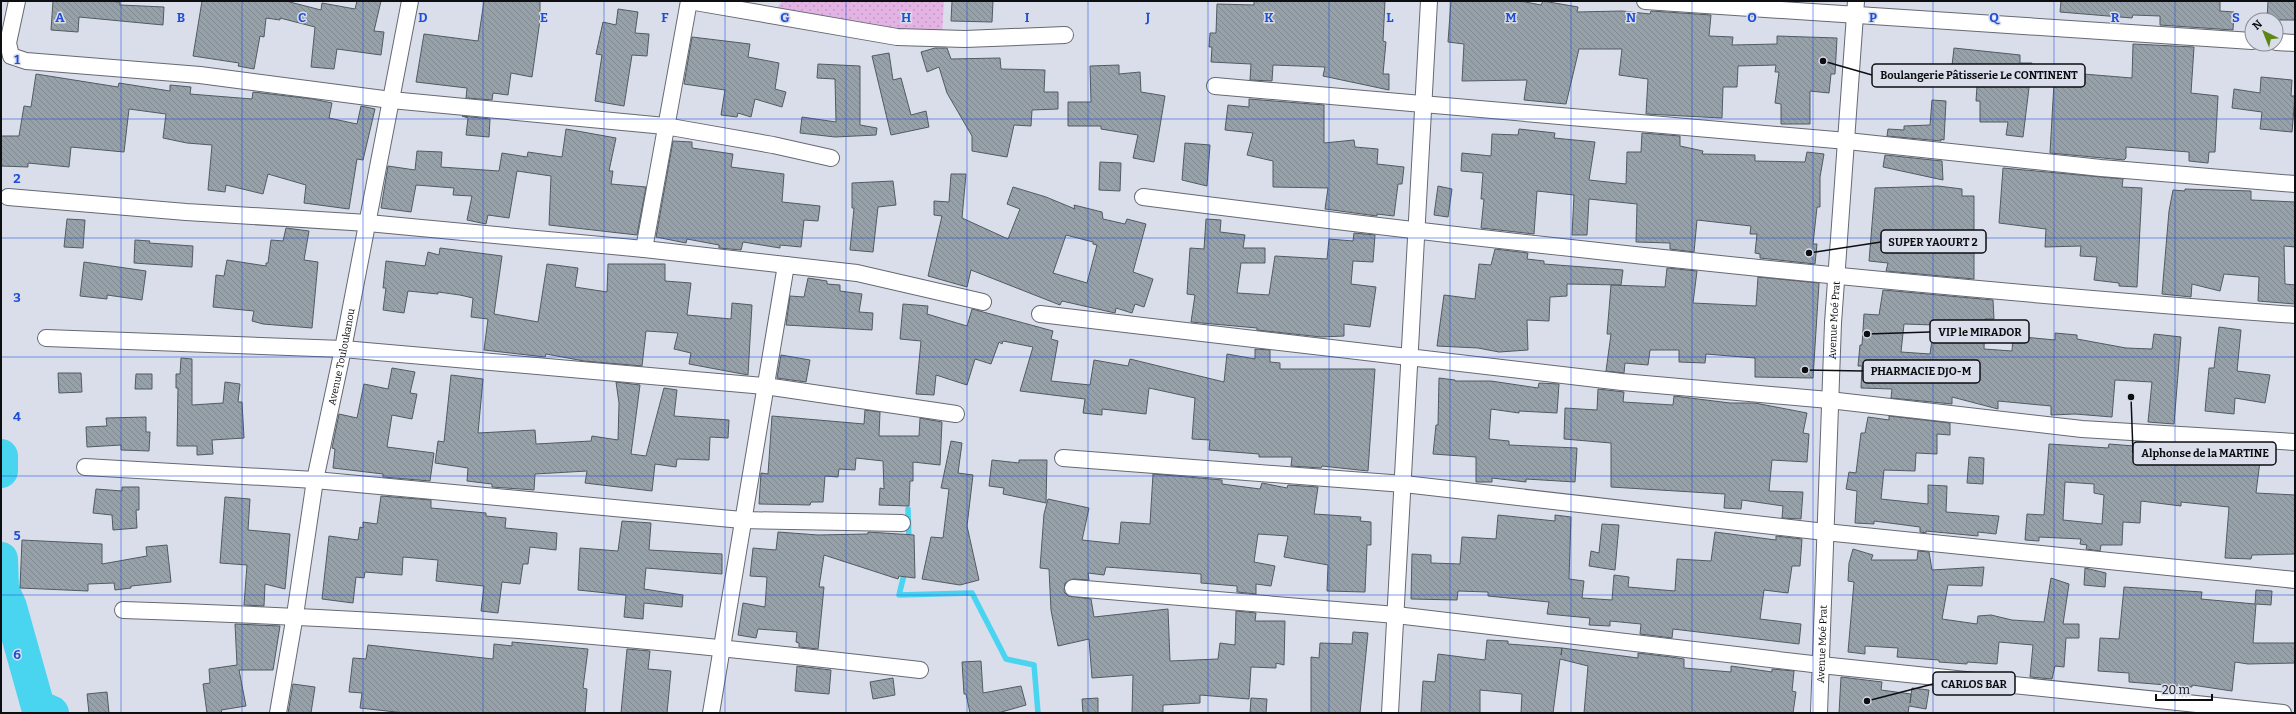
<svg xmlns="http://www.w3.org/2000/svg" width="2296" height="714" font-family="Bitter,serif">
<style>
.grass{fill:url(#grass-dots)}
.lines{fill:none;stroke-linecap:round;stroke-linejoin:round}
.stream{stroke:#49d4f0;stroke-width:5.5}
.river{stroke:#49d4f0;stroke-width:34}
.building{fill:url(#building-back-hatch);stroke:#515b62;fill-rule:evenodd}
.minor-casing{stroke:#656973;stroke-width:18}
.minor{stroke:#fff;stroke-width:16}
.grid{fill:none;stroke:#1d4ed8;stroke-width:1;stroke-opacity:0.55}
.labels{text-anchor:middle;stroke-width:3;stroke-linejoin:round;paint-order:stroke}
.street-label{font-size:10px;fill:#0d0e12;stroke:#dadeea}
.grid-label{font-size:13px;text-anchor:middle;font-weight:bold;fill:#1d4ed8;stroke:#dadeea;stroke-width:3;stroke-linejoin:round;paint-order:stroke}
.leader{fill:none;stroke:#0d0e12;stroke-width:1.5}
.callout-dot{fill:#0d0e12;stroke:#dadeea;stroke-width:1.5}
.callout{fill:#dadeea;stroke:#0d0e12;stroke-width:1.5}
.callout-label{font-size:11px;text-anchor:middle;font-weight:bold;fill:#0d0e12}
</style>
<defs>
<pattern id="grass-dots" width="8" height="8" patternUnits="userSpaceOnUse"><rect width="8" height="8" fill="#e3b4e3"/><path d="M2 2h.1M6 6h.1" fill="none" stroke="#c29ac2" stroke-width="1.8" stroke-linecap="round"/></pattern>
<pattern id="building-back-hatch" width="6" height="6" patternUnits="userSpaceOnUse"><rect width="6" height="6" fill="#97a1a9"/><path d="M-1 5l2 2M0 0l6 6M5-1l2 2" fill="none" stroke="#818990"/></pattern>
</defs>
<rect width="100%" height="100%" fill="#dadeea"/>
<path class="grass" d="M782,1H944L942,35H897L775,11Z"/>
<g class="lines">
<g class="stream">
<path d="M908,509L909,541"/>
<path d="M905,571L899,595L972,593L1006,659L1034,665L1038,713"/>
</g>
<g class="river">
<path d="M1,456V471"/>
<path d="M1,559L2,589L10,607L38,707L52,713"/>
</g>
</g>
<g class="building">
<path d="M53,1H104L120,2V5L164,7L163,25L79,17L78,32L51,30Z"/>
<path d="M202,1H286L321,10L322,3L355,9L357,1H381L374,31L384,32L381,55L337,49L334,69L311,67L315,27L280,18V20L266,18L264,37L260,36L254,69L238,66L239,63L193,56Z"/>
<path d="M484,1H540V20L532,77L511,73L508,95L493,93L492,100L466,98L467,88L416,82L424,34L478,41Z"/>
<path d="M952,1H993L992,22L951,21Z"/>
<path d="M1254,1H1385L1383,41L1386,42L1383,74H1389V90L1323,76L1325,67L1273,65L1272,81L1250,80L1251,64L1211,62L1212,47H1209L1210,33H1216L1217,4L1254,5Z"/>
<path d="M1451,1H1520L1541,5L1543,1L1578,7L1577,12L1622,11L1650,14L1651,11L1711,15L1709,36L1733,37L1732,45L1777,44V36L1837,38L1835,74H1831L1829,93L1810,91V124H1781V104L1775,103L1779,72H1775L1776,65L1738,66L1737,87H1723L1722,118L1646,114L1648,79L1619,75L1622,49H1579L1566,104L1524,100L1527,80L1462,81L1464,44L1448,42Z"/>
<path d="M2061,1H2220V11L2234,12L2233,30L2160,25V16L2133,15L2132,18L2060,12Z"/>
<path d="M2268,1H2295V20H2267Z"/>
<path d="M618,9L638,12L635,33L649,34L647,56L632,55L624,106L595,101L602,55L596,54L603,22L616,25Z"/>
<path d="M692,37L750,44L748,57L779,63L775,89L786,92L782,107L755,99L751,117L738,113L737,117L721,115L725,90L684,84Z"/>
<path d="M2133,44L2194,47L2191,93L2218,96L2215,152H2209L2208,163L2189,161V152L2126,147V158L2124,160L2050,153L2055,65L2071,66V73L2132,78Z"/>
<path d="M935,48H947L951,59L1000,58L1001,69L1045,70L1044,92H1058V109L1032,110L1031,126L1014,125L1007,157L972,151V136L947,93L939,67L927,72L921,52Z"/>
<path d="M1954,48L2020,55V63H2032L2023,137L2006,135L2008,122H1980V101H1976L1977,86L1950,83Z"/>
<path d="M889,53L893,80L901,78L911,115L926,111L929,127L891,135L872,56Z"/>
<path d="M818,64L860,66V125L877,128L876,135L835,137L800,133L802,117L836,122L835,79L817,78Z"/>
<path d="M1119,65V74L1140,72L1141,92L1165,96L1154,162L1133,158L1138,135L1101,129V126H1068V102H1091L1090,66Z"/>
<path d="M36,74L118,87L119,83L170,91V85L191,87L190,94L252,99L253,92L313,99L332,103L329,118L357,124L361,106L375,109L363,160L357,159L349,209L304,203L306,185L268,174L263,194L226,185L225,192L208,190L212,145L187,143L163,138L166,114L129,109L124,152L71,147L69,167L28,163V167L1,166V136H19L24,106L31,107Z"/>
<path d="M2261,77L2292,80L2291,96H2295L2292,132L2260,129L2262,112L2232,108L2234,89L2260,93Z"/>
<path d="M1249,99L1324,105V143L1354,140L1355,147L1378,149L1377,164L1404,167L1402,184H1398L1394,216L1377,214V216L1325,209L1328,188L1273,187V161L1247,155L1253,133L1225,130L1228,105L1249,107Z"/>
<path d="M1932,100L1946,101L1944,140L1941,139V141L1887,136L1888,129L1904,130V126L1930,125Z"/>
<path d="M462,116L490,119L489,137L466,135L468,118Z"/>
<path d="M566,129L616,138L609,171H613L611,184L646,187L637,235L549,225L551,176L517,171L509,218L488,215L486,224L467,220L472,196L453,195L454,188L416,185L411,212L381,208L388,166L415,170L417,151L442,152L441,167L499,171L502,153L527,157L528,152L562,157Z"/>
<path d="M1519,129L1555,133L1554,138L1595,142L1589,180L1626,184L1627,152H1641L1642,133L1680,136V146L1703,151L1702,154L1755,155V161L1805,162L1807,152L1824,154L1820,177V207H1817L1813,244H1817L1815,264L1760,258V254L1755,253L1757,234H1750L1751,226L1697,220L1694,252L1670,249V243L1636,242L1637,204L1589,199L1587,235H1572L1574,195L1537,191L1534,234L1481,228L1484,199H1481L1483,173L1461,171L1462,153L1491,156L1492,134L1518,135Z"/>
<path d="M673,141L692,142V148L733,154L731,167L784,174L782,202L820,206L818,221L804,220L801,247L780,245V248L743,242L741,250L719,248V245L687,239L686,243L656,237Z"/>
<path d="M1185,143L1210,145L1207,186L1182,180Z"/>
<path d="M1885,155L1942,161L1943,180L1883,167Z"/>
<path d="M1100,162L1121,163L1120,191L1099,190Z"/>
<path d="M2003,168L2123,179L2122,187L2142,188L2137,287L2119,286V283L2094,280L2097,257L2080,256L2081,246L2045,247L2046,229L1999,223Z"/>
<path d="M951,174H966L962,218L1008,239L1020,209L1007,204L1013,187L1046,197L1075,209L1074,205L1102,212L1103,219L1125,224L1127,219L1146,224L1133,272L1153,279L1144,307L1135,304L1132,313L1116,308L1115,313L1062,301L1060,305L971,270L967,287L928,276L942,216L934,215V201L949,202ZM1066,235L1093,242V244L1097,245L1087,283L1053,273Z"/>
<path d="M893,181L896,205L878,207L873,252L850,250L854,208H852V183Z"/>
<path d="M1438,186L1452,189L1448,217L1434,215Z"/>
<path d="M1938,186L1962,189V196H1974V279L1886,271L1888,263L1869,261L1875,188Z"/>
<path d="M2185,189L2251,191V200L2295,202V247L2284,246L2285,284L2295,285V304L2258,301L2259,277L2224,274L2220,291L2192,284L2191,297L2162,294L2169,211L2173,190L2185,191Z"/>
<path d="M67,219L85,220L83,248L64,247Z"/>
<path d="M1206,219L1221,220L1220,232L1245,235L1243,248H1265V263H1241L1237,293L1269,295L1275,256L1327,259L1329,239L1353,241L1354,233L1375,235L1373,262L1353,261L1351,284L1376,287L1370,327L1344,324V336L1321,337L1257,330V328L1191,322L1195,295L1187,294L1190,248L1204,249Z"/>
<path d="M286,228L309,231L304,260L318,262L312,328L263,324L252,321L254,311L213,307L216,275L224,276L227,260L266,266V263H268L271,240L283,241Z"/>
<path d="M135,240L150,241L149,243L193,246L192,267L134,263Z"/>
<path d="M440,248L502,256L494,314L538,322L547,264L578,268L575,287L607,292L608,264H665V281L691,283L687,315L731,319L732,303L752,305L748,375L689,364L691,353L674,349L678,333L646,331L642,366L584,361L546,354L545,357L484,350L488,319L471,317L473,298L460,295L438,292V294L408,291L404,313L383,310L386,288H383L386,261L425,266L428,252L439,255Z"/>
<path d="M1495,249L1528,253L1527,259L1544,261V264L1623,270L1621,285L1567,284V296L1550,297L1549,321L1527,320L1528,350L1499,352L1478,348L1437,346L1444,295L1475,299L1479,264L1491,265Z"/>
<path d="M84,262L146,271L142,300L107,295V299L80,296Z"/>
<path d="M1667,268L1697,271L1693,303L1756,306L1758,277L1819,283L1813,378L1755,377V358L1706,354L1705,363L1679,362V350H1650L1648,365L1625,363L1624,373L1606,371L1611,334H1607L1611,285L1665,287Z"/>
<path d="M808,278L827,281V284L840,285V291L862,294L859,312L873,313L872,330L786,325L790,296L804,297Z"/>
<path d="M1883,290L1993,300L1994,319H1985L1984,349L2012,351L2013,336L2055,340V333L2077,335V339L2126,348L2152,349L2154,334L2181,337L2174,424L2148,422L2152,382L2115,380L2112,417L2075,414L2051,415V406L1998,401V409L1952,397V404L1891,398L1892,389L1861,388L1862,366H1858L1860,345H1862L1864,314L1879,315ZM1904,324L1934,325L1930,354L1901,352Z"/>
<path d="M903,304L928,306L927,314L967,326L972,309L1053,331L1051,339L1058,341L1051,381L1090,385L1094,360L1128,366L1130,359L1224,382L1227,354L1255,359V349L1270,350V362L1280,363V369H1375L1368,471L1322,466L1321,468L1291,466L1292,457H1259V454L1209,450L1210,440L1192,439L1195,398L1149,388L1146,414L1102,409V415L1083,413L1085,399L1020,391L1033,347L1003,341L1002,344L999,342L991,364L975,359L967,385L936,375L934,395L916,394L921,341L900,339Z"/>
<path d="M2219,327L2241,330L2237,371L2270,375L2265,403L2235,398L2234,414L2205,411L2209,368H2214Z"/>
<path d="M781,355L810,360L806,382L777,378Z"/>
<path d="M181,358L192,359V405L223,403L225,382L240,384L238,402H242L244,438L212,440L213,454L197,455V446H177L178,388H176V374H180Z"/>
<path d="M392,368L415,372L410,393L417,394L412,419L392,415L387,447L434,453L430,481L383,477V474L333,468L335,449L332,448L339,414L357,418L364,384L388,389Z"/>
<path d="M58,373H81L82,392L59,393Z"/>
<path d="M136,374H152V389H135Z"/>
<path d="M451,375L483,379L478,433L535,430L536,444L591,441L592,436L618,440L619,403L616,382L640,385L631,454L646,456L664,388L677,390L674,416L729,420L728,438L710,437L709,460L677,459L676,467L655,464L652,491L585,483L587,471L535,474L534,490L492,487V484L467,481L468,468L435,463L438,441L444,442Z"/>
<path d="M1439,378L1455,380V381H1491L1538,388L1539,383L1559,384L1557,413L1519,411V413L1491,409L1489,439L1509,441V445L1577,448L1575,482L1526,479V482L1492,478V482H1476V457L1433,454L1436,425H1438Z"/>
<path d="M1598,389L1624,392L1623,402L1673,405L1674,396L1730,403H1755L1807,413L1803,433L1809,434L1807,462L1772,460L1769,491L1803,492L1801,519L1782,518L1783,506L1742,500L1741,509L1724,508L1725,494L1611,487V443L1564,439L1565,408L1597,410Z"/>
<path d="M865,410L880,412L879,436H919L920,418L942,422L940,465L913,462V481H910L909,506L879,505L880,488L884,489L883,461L856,458L855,470L839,469L838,477L825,476L823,502H811L810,505L759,504L761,473L768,474L772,416L864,424Z"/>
<path d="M1889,416L1950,423V435L1937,434V454L1916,453L1915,471L1884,470L1881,499L1928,504V485L1947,486L1946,512L1999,516L1996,534L1978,532V536L1926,531V533L1920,532V527L1874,521V524L1855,523L1857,491L1846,489L1849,472L1856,473L1861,433H1865L1868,417L1889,420Z"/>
<path d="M146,417V432H150L149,451L121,450V445L87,447L86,427L107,426L106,418Z"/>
<path d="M951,441L962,443L958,473L973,475L967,526L979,580L960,585L922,579L931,537L943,538L949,489L941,488Z"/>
<path d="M2049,444L2108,448L2109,444L2134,446L2133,459L2170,461L2172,447L2222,453V457L2260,461L2256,493L2295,495V554L2252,555L2251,559L2225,558L2229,507L2181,502V506L2141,501L2140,523L2123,522L2122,545H2101L2100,551L2086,549L2087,545L2080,544L2081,539L2039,537V541L2025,540L2027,514L2044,515ZM2065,482L2094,484V493L2104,495L2102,524L2063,520Z"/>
<path d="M1969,457L1984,458L1983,484L1967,483Z"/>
<path d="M992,460L1019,463V460H1047L1046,503L1003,494L1004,488L989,486Z"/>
<path d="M1153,474L1222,480V484L1260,489L1262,483L1287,488L1288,485L1318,487L1314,514L1361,517L1360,521L1371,522V545H1367L1365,592L1327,591L1328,565L1284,557L1288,536L1258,534L1254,562L1275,566L1271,586L1256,584V594L1237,592V586L1201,583V574L1106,567L1104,575L1088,573L1089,580L1073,579L1065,583L1064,592L1068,596L1091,599L1094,617L1168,609L1170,661L1218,659L1220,643L1235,645L1236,611L1256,613L1255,621H1285L1284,665L1276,663V668L1251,667L1249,699L1200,695V703L1163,705V713H1132L1133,675L1092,678L1089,639L1058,646L1051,610L1049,569L1040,568L1044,514L1048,499L1089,508L1082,540L1119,544L1121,522L1150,524Z"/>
<path d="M122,487H139V510H136L137,528L113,530L112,515L93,513L96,489L122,491Z"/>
<path d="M381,496L431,500V508L486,513V516L506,518L505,528L557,533L556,550L530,547L528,564H523L520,584L502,582L498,613L481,611L484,586L436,581L438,560L403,557L402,575L365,572L364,578L356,577L353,603L322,599L329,536L358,540L360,527L363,528V522L377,524Z"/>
<path d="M225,497L250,499L248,530L290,534L285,589L265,584L264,606L244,605L247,565L220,563Z"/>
<path d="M1498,515L1555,521V515L1571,517L1569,579L1584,581L1582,598L1612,600L1614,575L1629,577L1628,587L1675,591L1677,559L1711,561L1715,532L1776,540V536L1802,539L1800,566H1792L1788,593L1764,590L1760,619L1801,624L1799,644L1673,629L1672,638L1640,634L1641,624L1610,621V626L1589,625L1590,618L1547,614L1549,602L1488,596V592L1458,591L1457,600L1411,599L1412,554L1431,555V563L1460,564L1462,537L1496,539Z"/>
<path d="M622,521L651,523L649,550L722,554V574L646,568L644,589L683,595L682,607L644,603L643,619L624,617L626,595L578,590L580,548L618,551Z"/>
<path d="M1602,524L1619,525L1615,570L1589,566L1591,551L1599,553Z"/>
<path d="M778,532L818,535L868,534V532L914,535L915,578L899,576L898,579L824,555L819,587H824L818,649L799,647V643L796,642L797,632L758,629L756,638L738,635L743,603L765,607L767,577L750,576L753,548L776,550Z"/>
<path d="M22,540L102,544V564L147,556L146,547L167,545L171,582L131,586V588L115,590L114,583L88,584V591L20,588Z"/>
<path d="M1853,549L1873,555L1871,560H1917L1918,551L1929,552L1932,570L1984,567L1982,586L1948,585L1942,619L1977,624L1978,616L1991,615L2012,620L2044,622L2051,578L2069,584L2063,624H2079V638H2066L2064,667L2055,666L2052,679L2030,677L2033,645L1999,642L1997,664L1967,662V664L1939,662V660L1897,657L1898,648L1865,646V654L1848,652L1854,582L1848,581L1849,563Z"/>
<path d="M2085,568L2106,573L2105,587L2084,585Z"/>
<path d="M2124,587L2202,592L2201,599L2255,604L2256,590L2272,591L2271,605L2256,604L2253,643H2295V663L2248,664L2235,662L2232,691L2192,685V687L2129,682V673L2098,671L2100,638L2119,639Z"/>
<path d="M235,624L280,626L273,670H239L246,706L221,710L222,713H207L203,684L210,683L209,669L237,665Z"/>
<path d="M1353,632L1368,633L1360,713H1311V657L1319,658L1320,643L1352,644Z"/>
<path d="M1487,640L1508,641V644L1562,648L1561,655L1562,648L1638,658V653L1671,657L1684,659V668L1731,672V666L1772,672V669L1794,671L1792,691L1796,692L1793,713H1584L1588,666L1560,659L1553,713H1521L1522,694L1480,690V713H1421L1423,681L1435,682L1438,654L1485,660Z"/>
<path d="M512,642L588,649L583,688L587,689L585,713H405L360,708L362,693L349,692L353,658L366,659L368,645L493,659L494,644L512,646Z"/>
<path d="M627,649L650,651L648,669L671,671L667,713H621Z"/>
<path d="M981,661L983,693L1021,686L1026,705L998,713H970L966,694H964L962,662Z"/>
<path d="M797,666L831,670L829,694L795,691Z"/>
<path d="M1841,677L1882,682L1881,690L1911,694L1910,703L1912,688L1929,690L1926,709L1909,706L1908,713H1839Z"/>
<path d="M893,678L895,695L873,699L870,682Z"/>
<path d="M293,684L315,687L311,713H288Z"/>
<path d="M107,692L109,713H89L87,694Z"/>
<path d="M1098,698V713H1083L1082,699Z"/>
<path d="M1251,698L1267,699L1266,713H1250Z"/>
</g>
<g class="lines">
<g class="minor-casing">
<g id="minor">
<path d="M17,1L8,43L11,56L26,61L200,75L391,100L665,126L773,145L831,158"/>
<path d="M689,1L897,37L965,39L1065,35"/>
<path d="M1645,1L2252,41"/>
<path d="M2276,42L2295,43"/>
<path d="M1215,86L1847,141L2101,168L2295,184"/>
<path d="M8,197L186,212L368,223L644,249L857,273L983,302"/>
<path d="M1143,197C1526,246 1910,287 2295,315"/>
<path d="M644,249L689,1"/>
<path d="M1040,314L1622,382L1829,400L2082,429L2295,442"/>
<path d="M46,338L343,349L765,386L956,414"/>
<path d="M1063,458L1404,484L1825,532L2295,580"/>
<path d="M85,467L315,480L742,520L902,523"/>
<path d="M1073,588L1396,615L1821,665L2283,713"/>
<path d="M123,610C250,614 377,620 504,629C643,639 782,654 920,670"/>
<path id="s1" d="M278,713L295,615L315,480L343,349L410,1"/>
<path d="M711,713L786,265"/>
<path d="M1390,713L1429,1"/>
<path id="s2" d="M1819,713L1833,323L1856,1"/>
</g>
</g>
<use href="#minor" class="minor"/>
</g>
<path class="grid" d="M121,1V713M242,1V713M363,1V713M483,1V713M604,1V713M725,1V713M846,1V713M967,1V713M1088,1V713M1208,1V713M1329,1V713M1450,1V713M1571,1V713M1692,1V713M1813,1V713M1933,1V713M2054,1V713M2175,1V713M1,119H2295M1,238H2295M1,357H2295M1,476H2295M1,595H2295"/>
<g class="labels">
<g class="street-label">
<text dy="4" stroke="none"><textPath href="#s2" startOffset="393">Avenue Moé Prat</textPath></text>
<text dy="4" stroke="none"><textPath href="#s1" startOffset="362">Avenue Touloukanou</textPath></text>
<text dy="4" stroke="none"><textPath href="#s2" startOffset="69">Avenue Moé Prat</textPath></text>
</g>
</g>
<g class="grid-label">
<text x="60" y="22">A</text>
<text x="181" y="22">B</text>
<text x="302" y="22">C</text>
<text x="423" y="22">D</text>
<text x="544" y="22">E</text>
<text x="665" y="22">F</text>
<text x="785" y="22">G</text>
<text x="906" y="22">H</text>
<text x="1027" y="22">I</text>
<text x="1148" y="22">J</text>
<text x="1269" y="22">K</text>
<text x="1390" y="22">L</text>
<text x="1511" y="22">M</text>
<text x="1631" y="22">N</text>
<text x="1752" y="22">O</text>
<text x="1873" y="22">P</text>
<text x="1994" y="22">Q</text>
<text x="2115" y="22">R</text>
<text x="2236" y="22">S</text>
<text x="17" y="64">1</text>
<text x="17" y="183">2</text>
<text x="17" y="302">3</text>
<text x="17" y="421">4</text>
<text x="17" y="540">5</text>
<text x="17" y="659">6</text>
</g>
<path class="leader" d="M1823 61L1872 75M1809 253L1881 242M1867 334L1930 332M1805 370L1863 371M2131 397L2133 453M1867 701L1933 684"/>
<g class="callout-dot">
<circle cx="1823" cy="61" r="4"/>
<circle cx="1809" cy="253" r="4"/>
<circle cx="1867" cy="334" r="4"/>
<circle cx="1805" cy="370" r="4"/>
<circle cx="2131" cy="397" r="4"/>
<circle cx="1867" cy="701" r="4"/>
</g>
<g class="callout">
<rect x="1872" y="64" width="213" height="23" rx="4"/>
<rect x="1881" y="230" width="105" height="23" rx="4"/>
<rect x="1930" y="320" width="99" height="23" rx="4"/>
<rect x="1863" y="360" width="117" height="23" rx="4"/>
<rect x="2133" y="442" width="143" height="23" rx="4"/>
<rect x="1933" y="672" width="82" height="23" rx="4"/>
</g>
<g class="callout-label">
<text x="1979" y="79">Boulangerie Pâtisserie Le CONTINENT</text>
<text x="1933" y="246">SUPER YAOURT 2</text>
<text x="1980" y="336">VIP le MIRADOR</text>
<text x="1921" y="375">PHARMACIE DJO-M</text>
<text x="2205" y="457">Alphonse de la MARTINE</text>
<text x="1974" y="688">CARLOS BAR</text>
</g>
<rect width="2296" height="714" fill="none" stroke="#0d0e12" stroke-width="4"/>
<g transform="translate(2264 32) rotate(317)"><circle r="19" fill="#dadeea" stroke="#888b94"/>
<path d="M0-3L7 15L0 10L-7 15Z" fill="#5c8714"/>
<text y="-6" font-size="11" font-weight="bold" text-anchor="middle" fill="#0d0e12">N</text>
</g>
<path d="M2156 694v6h56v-6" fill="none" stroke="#0d0e12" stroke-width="2"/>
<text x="2162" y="694" font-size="12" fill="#0d0e12" stroke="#dadeea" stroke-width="3" paint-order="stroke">20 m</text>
</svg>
